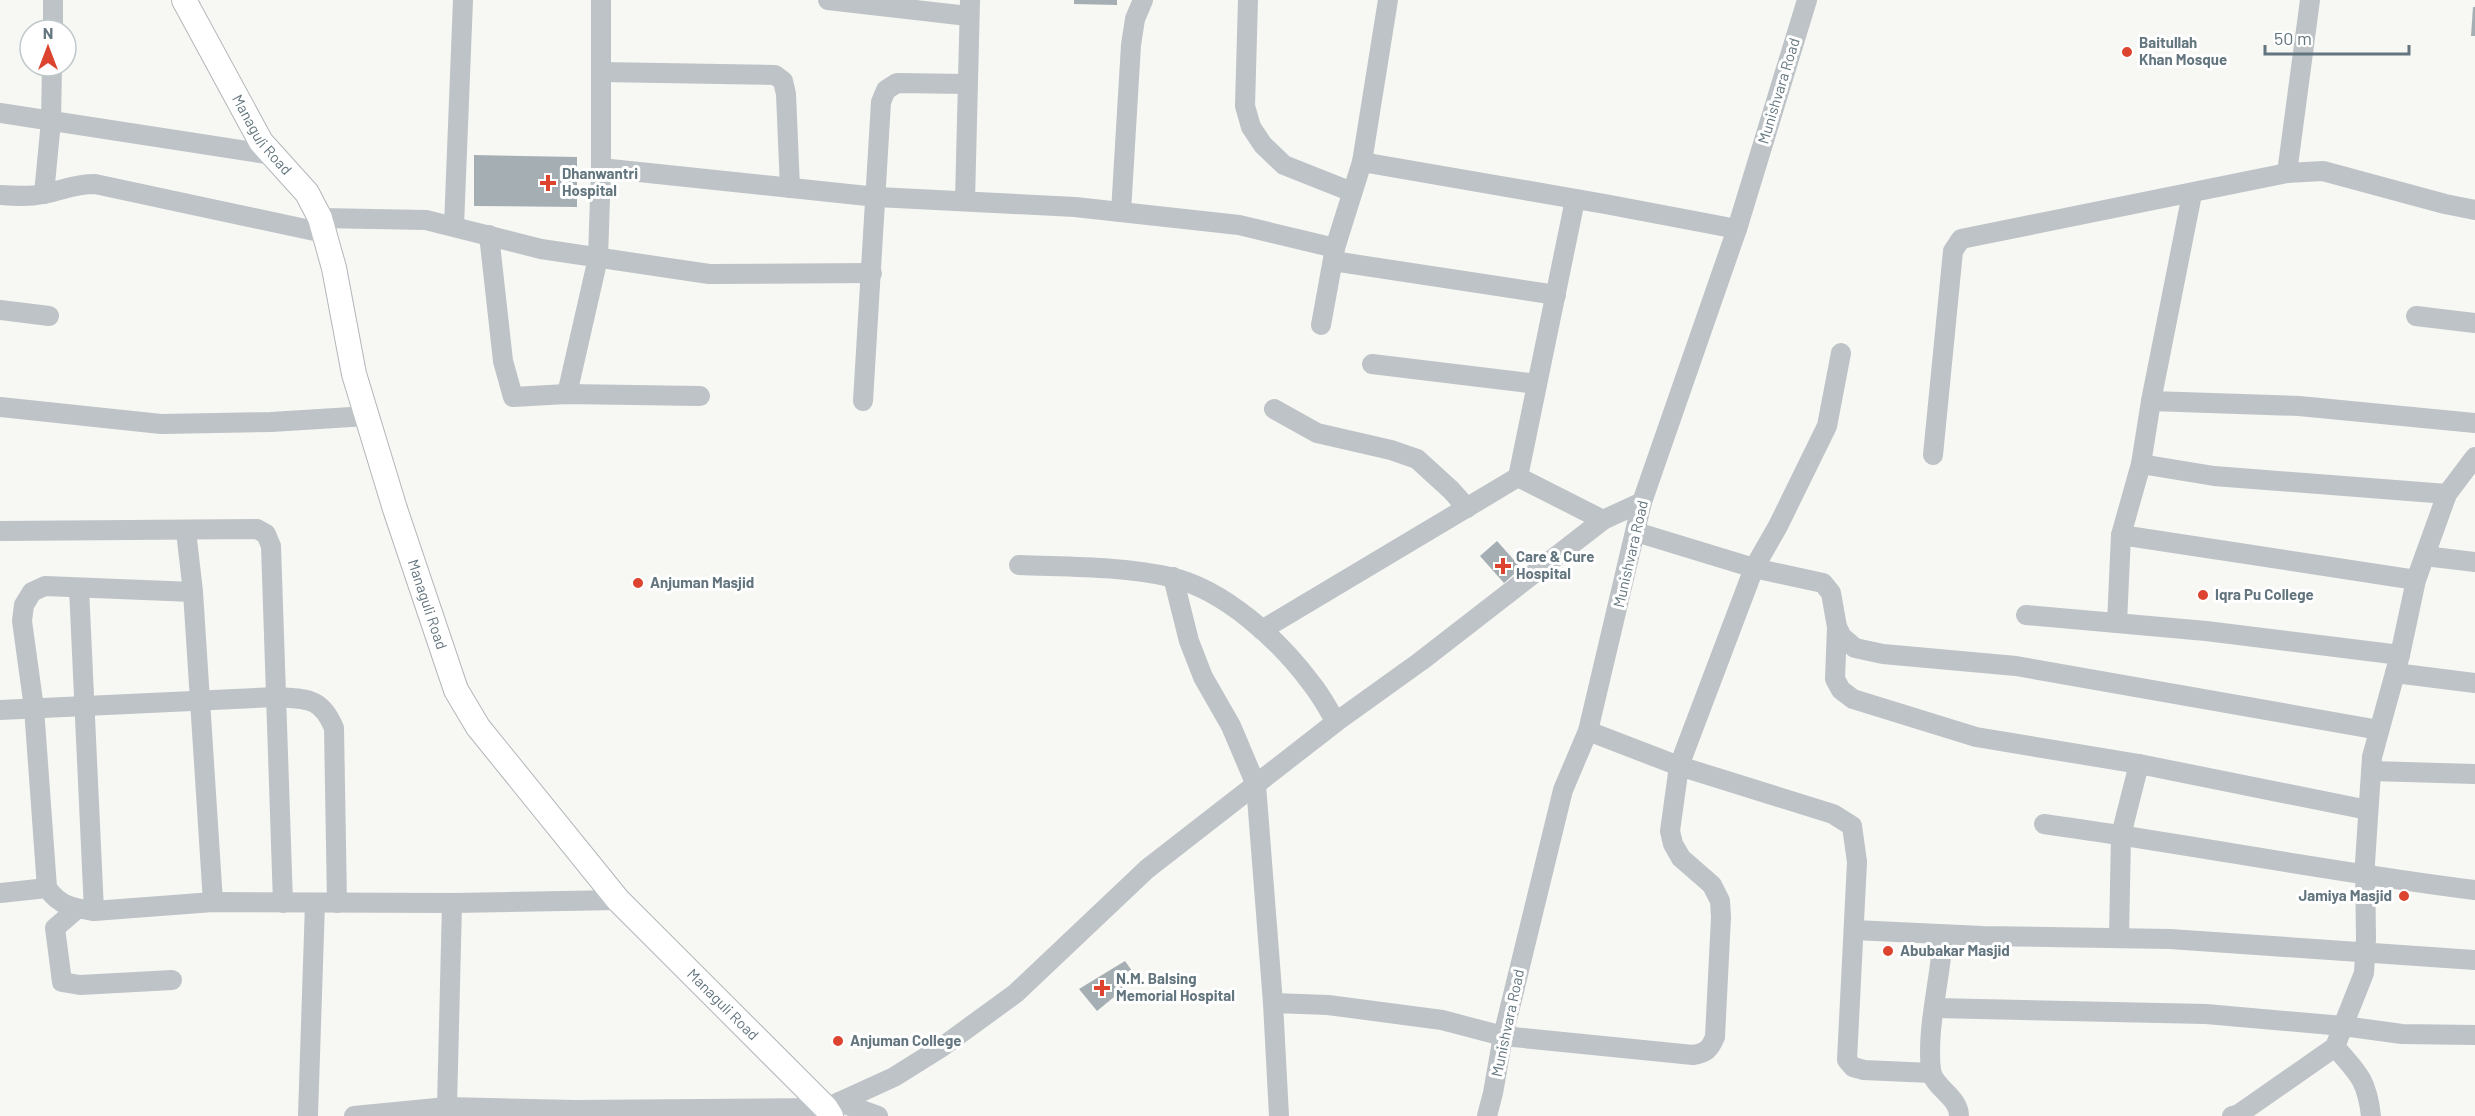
<svg xmlns="http://www.w3.org/2000/svg" width="2475" height="1116" font-family="Barlow,sans-serif">
<style>
.building{fill:#a5afb3}
.lines{fill:none;stroke-linecap:round;stroke-linejoin:round}
.major-casing{stroke:#b1b7ba;stroke-width:26}
.minor{stroke:#bdc3c6;stroke-width:20}
.major{stroke:#fff;stroke-width:24}
.poi-dot{fill:#dc442f;stroke:#fff;stroke-width:2}
.labels{text-anchor:middle;stroke-width:6;stroke-linejoin:round;paint-order:stroke}
.poi-label{font-size:15px;font-weight:bold;fill:#63757e;stroke:#fff;text-anchor:start}
.street-label{font-size:15px;fill:#63757e;stroke:#fff}
</style>
<rect width="100%" height="100%" fill="#f7f7f4"/>
<g class="building">
<path d="M1074,0H1117V5L1074,4Z"/>
<path d="M2473,7H2475V36H2471Z"/>
<path d="M474,155L577,157V207L474,206Z"/>
<path d="M1497,541L1521,568L1504,583L1480,556Z"/>
<path d="M1125,961L1137,978L1097,1011L1079,989Z"/>
</g>
<g class="lines">
<g class="major-casing">
<g id="major">
<path id="s1" d="M184,0L261,142L307,193L320,218L334,268L354,374L395,509L456,690L478,727L618,900L826,1108L831,1116"/>
</g>
</g>
<g class="minor">
<path d="M828,0L968,16"/>
<path d="M1248,0L1245,106L1251,127L1263,145L1284,165L1352,192"/>
<path d="M53,30V0"/>
<path d="M601,72L775,75L783,81L786,94L790,188"/>
<path d="M0,113L273,155"/>
<path d="M1362,162L1605,204L1737,229"/>
<path d="M601,168L877,197L1075,207L1239,225L1335,248"/>
<path d="M2287,173L2310,0"/>
<path d="M44,194L51,121L52,66"/>
<path d="M0,195C15,196 29,197 43,194C64,190 73,184 95,184L324,233"/>
<path d="M1575,200L1518,477L1603,520"/>
<path d="M965,201L970,0"/>
<path d="M1121,212L1131,45L1135,19L1143,0"/>
<path d="M320,218L426,220L541,249L709,274L872,273"/>
<path d="M454,226L463,0"/>
<path d="M489,235L503,361L513,397L567,394L700,396"/>
<path d="M1333,261L1556,295"/>
<path d="M0,310L49,316"/>
<path d="M2416,316L2475,323"/>
<path d="M1321,325L1335,248L1362,162L1388,0"/>
<path d="M1372,364L1537,384"/>
<path d="M567,394L598,258L601,168V0"/>
<path d="M863,401L881,102L886,90L897,83L967,84"/>
<path d="M2151,401L2299,406L2475,423"/>
<path d="M0,407L161,424L271,422L367,416"/>
<path d="M1274,409L1317,433L1391,450L1417,459L1451,490L1467,508"/>
<path d="M1933,455L1953,251L1961,239L2287,173L2323,171L2445,204L2475,210"/>
<path d="M2141,464L2214,476L2447,494"/>
<path d="M0,531L257,529L266,534L271,546L283,903"/>
<path d="M186,531L193,592L213,902"/>
<path d="M1636,532L1754,568L1823,583L1831,593L1837,627L1842,637L1855,648L1883,654L2016,666L2379,730"/>
<path d="M2121,535L2416,580"/>
<path d="M2425,556L2475,562"/>
<path d="M1019,565C1069,567 1122,566 1170,577C1224,589 1279,640 1311,683C1321,695 1328,709 1336,722"/>
<path d="M1173,577L1189,641L1203,677L1231,726L1256,785L1273,1003L1279,1116"/>
<path d="M79,588L94,911"/>
<path d="M193,592L45,586L32,592L24,605L22,621L34,708L47,888C60,906 72,908 94,911L213,902L452,903L618,900"/>
<path d="M2026,615L2206,631L2400,655"/>
<path d="M2117,623L2121,535L2141,464L2151,401L2192,194"/>
<path d="M1837,627L1835,679L1841,690L1853,699L1976,737L2139,764L2368,810"/>
<path d="M1262,630L1518,477"/>
<path d="M2395,673L2475,683"/>
<path d="M0,710L276,697C307,699 321,697 334,728L337,903"/>
<path d="M1588,731L1679,766L1833,814L1852,826L1857,862L1847,1060L1853,1067L1864,1070L1931,1073"/>
<path d="M2371,771L2475,774"/>
<path d="M2044,824C2188,844 2331,872 2475,890"/>
<path d="M0,893L47,888"/>
<path d="M77,909L55,928L62,982L80,985L172,980"/>
<path d="M1854,930L1982,936L2170,939L2475,960"/>
<path d="M1943,935C1941,978 1926,1028 1931,1070C1933,1088 1959,1096 1959,1116"/>
<path d="M2119,938L2121,835L2139,764"/>
<path d="M1273,1003L1328,1005L1442,1020L1503,1036L1693,1055C1706,1053 1710,1049 1715,1037L1721,917L1720,901L1712,885L1681,858L1673,844L1670,831L1679,766L1754,568L1778,526L1827,426L1841,353"/>
<path d="M1936,1008L2206,1014L2343,1026L2364,973L2366,938L2365,863L2372,757L2400,655L2416,580L2447,494L2475,457"/>
<path d="M2335,1047C2358,1073 2367,1080 2371,1116"/>
<path d="M839,1102L878,1116"/>
<path d="M447,1107L452,903"/>
<path d="M308,1116L315,903"/>
<path d="M354,1116L447,1107L576,1110L826,1108L894,1077L942,1047L1016,993L1147,869L1336,722L1421,661L1603,520L1642,502"/>
<path d="M1487,1116L1493,1093L1503,1036L1563,790L1588,731L1642,502L1737,229L1807,0"/>
<path d="M2232,1116L2239,1114L2335,1047L2343,1026L2402,1034L2475,1035"/>
</g>
<use href="#major" class="major"/>
</g>
<g class="poi-dot">
<circle cx="2127" cy="52" r="6"/>
<path d="M545 174h6v6h6v6h-6v6h-6v-6h-6v-6h6z"/>
<path d="M1500 557h6v6h6v6h-6v6h-6v-6h-6v-6h6z"/>
<circle cx="638" cy="583" r="6"/>
<circle cx="2203" cy="595" r="6"/>
<circle cx="2404" cy="896" r="6"/>
<circle cx="1888" cy="951" r="6"/>
<path d="M1099 979h6v6h6v6h-6v6h-6v-6h-6v-6h6z"/>
<circle cx="838" cy="1041" r="6"/>
</g>
<g class="labels">
<g class="poi-label">
<text x="2139" y="48">Baitullah<tspan x="2139" dy="17">Khan Mosque</tspan></text>
<text x="562" y="179">Dhanwantri<tspan x="562" dy="17">Hospital</tspan></text>
<text x="1516" y="562">Care &amp; Cure<tspan x="1516" dy="17">Hospital</tspan></text>
<text x="650" y="588">Anjuman Masjid</text>
<text x="2215" y="600">Iqra Pu College</text>
<text x="2392" y="901" text-anchor="end">Jamiya Masjid</text>
<text x="1900" y="956">Abubakar Masjid</text>
<text x="1116" y="984">N.M. Balsing<tspan x="1116" dy="17">Memorial Hospital</tspan></text>
<text x="850" y="1046">Anjuman College</text>
</g>
<g class="street-label">
<text transform="translate(1779 91) rotate(-73)" y="5">Munishvara Road</text>
<text dy="5" stroke="none"><textPath href="#s1" startOffset="156">Managuli Road</textPath></text>
<text transform="translate(1631 554) rotate(-77)" y="5">Munishvara Road</text>
<text dy="5" stroke="none"><textPath href="#s1" startOffset="660">Managuli Road</textPath></text>
<text dy="5" stroke="none"><textPath href="#s1" startOffset="1164">Managuli Road</textPath></text>
<text transform="translate(1508 1023) rotate(-78)" y="5">Munishvara Road</text>
</g>
</g>
<g transform="translate(48 48)"><circle r="28" fill="#ffffff" stroke="#c1c8cb" stroke-width="1.5"/>
<path d="M0-4.5L10 22L0 15L-10 22Z" fill="#dc442f"/>
<text y="-9" font-size="16" font-weight="bold" text-anchor="middle" fill="#63757e">N</text>
</g>
<path d="M2265 45v9h144v-9" fill="none" stroke="#63757e" stroke-width="3"/>
<text x="2274" y="45" font-size="18" fill="#63757e" stroke="#ffffff" stroke-width="4.5" paint-order="stroke">50 m</text>
</svg>
